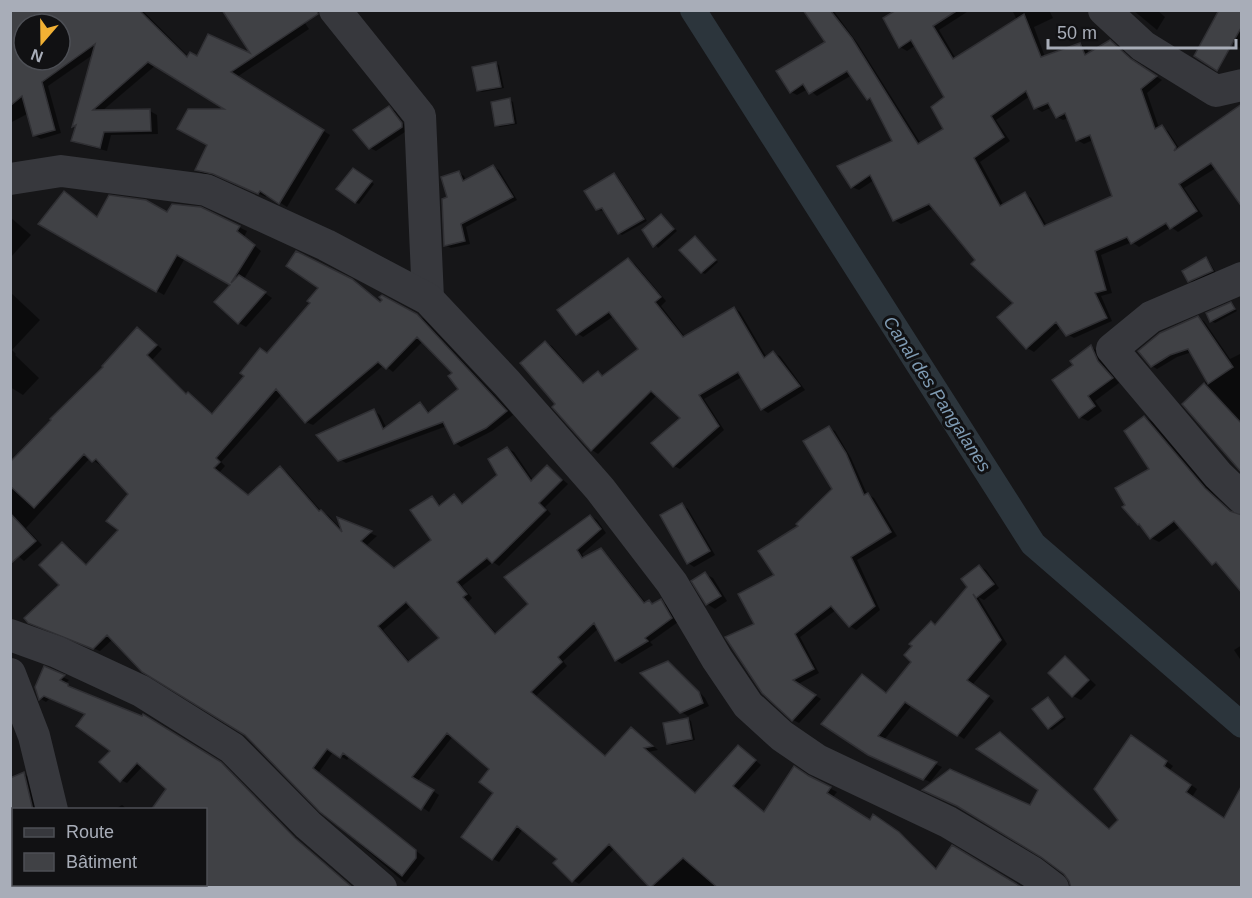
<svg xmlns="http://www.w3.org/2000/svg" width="1252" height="898" font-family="Arial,sans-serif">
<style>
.shadow{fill:#0007;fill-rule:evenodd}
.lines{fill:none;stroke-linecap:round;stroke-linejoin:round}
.canal{stroke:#2c353c;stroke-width:26}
.building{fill:#404145;stroke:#303034;stroke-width:1.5;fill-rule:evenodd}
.minor{stroke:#37383d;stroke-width:32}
.labels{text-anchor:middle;stroke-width:6;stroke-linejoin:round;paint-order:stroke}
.water-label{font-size:18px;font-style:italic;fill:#7f9bb3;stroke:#111113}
</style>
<rect width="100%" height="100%" fill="#161618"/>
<g class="shadow">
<path d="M10,10H142L189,57L198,58L254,56L296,10L309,29L237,77L330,135L287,207L267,194L266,197L222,177L203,174L197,170L230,110L156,65L102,111H150L157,115L158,134L111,135L107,151L80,144L73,140L76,128L74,127L94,54L48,86L61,133L41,139L34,135L29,113L10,123ZM24,24H60V60H24Z"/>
<path d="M814,10H833L858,44L921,144L945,129L946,98L916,45L907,51L900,47L899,10H970L939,30L956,59L1017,20L1012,10H1049L1053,18L1034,27L1045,57L1080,44L1087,48L1089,54L1110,41L1116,45L1138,65L1162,80L1147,93L1159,128L1162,127L1168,131L1179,148L1242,105L1216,168L1184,188L1203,216L1178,232L1171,227L1139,247L1132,242L1101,255L1112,293L1101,296L1112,321L1074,338L1067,334L1061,327L1034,352L1027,348L1015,303L934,208L901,224L894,220L874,180L859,190L852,187L894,142L874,102L868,99L852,75L817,96L808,89L797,95L791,92L827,42ZM1030,96L1036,108L1042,112L1052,107L1057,117L1063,120L1068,118L1077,140L1084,144L1093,140L1114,197L1047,226L1031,198L1025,194L1004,206L980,162L1010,141L996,120Z"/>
<path d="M1133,10H1157L1165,17L1157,30Z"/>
<path d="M1242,10V49L1209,31Z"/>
<path d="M495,63L499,65L504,88L482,92L479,90Z"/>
<path d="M510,100L513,102L517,124L500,127L497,125Z"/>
<path d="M389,108L395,111L408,130L376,151L370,148Z"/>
<path d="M493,167L499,170L517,200L466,227L470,244L451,248L445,245L449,198L458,172L464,176L466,181Z"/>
<path d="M354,170L374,184L359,204L355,202Z"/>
<path d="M614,175L618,177L647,221L622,235L619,233L605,210L601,211L597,209Z"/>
<path d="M201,209L247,231L244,237L261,251L244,279L272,298L246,327L239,323L232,285L185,258L164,295L40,224L167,214Z"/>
<path d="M661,215L677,231L658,248L644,230Z"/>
<path d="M10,217L31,235L10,258Z"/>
<path d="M698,240L718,262L705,274L701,272Z"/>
<path d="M1206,259L1209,261L1216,273L1193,283L1189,280Z"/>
<path d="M629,260L635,264L666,301L661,306L685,337L734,308L740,312L767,358L773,353L780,356L805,390L768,413L762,409L742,377L704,399L724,430L680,469L674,466L682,418L657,395L598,454L592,450L557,404L546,343L552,346L585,384L598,373L604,377L640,349L614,316L583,337L577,333Z"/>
<path d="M359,285L381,303L384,300L382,297L424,319L513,415L492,431L461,447L455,443L447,426L346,463L339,459L374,411L380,415L387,429L420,404L431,413L461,389L454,374L423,341L393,372L384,365L313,425L306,422L282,394L221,462L225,466L219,473L249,496L280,468L287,472L322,512L328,515L344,532L339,520L377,536L367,545L395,569L433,540L432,498L442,506L455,496L465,504L499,476L507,448L514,452L533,480L547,466L568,484L545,507L551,514L499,566L493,562L462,586L472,598L468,602L497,634L530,604L590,516L597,520L606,533L582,554L585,559L601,550L607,554L646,603L649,601L655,605L661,601L667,605L678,622L650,642L653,645L622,664L616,660L599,628L563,661L567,666L536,696L607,757L631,729L638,732L658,750L648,752L697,794L739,747L761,765L738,790L766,813L812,779L837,792L833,797L870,821L880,820L905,837L938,869L1020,888H652L615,848L579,884L573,880L559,859L523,829L499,862L493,859L495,793L491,769L453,736L418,781L439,795L429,812L350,756L347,760L333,752L319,772L425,858L405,883L321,811L246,734L113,639L100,651L37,626L61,585L63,544L69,547L87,566L120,530L130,494L102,463L100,465L90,458L26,528L42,545L24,561L10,549V465L105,367L138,329L162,349L152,360L188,395L195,398L213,414L268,354ZM411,606L441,639L410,662L383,630Z"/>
<path d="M10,292L40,320L12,350L16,354L15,355L39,378L23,395L10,387Z"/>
<path d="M1231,304L1237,311L1215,323L1211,321Z"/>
<path d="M1198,318L1204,321L1230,359L1242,353V471L1184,404L1208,380L1192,352L1177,357L1157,369L1152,366Z"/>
<path d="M1091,347L1099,352L1106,367L1119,383L1095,401L1102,411L1088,421L1080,417L1075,365Z"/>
<path d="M1145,417L1153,422L1214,494L1235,515L1180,527L1159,542L1151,538L1143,527L1139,524L1151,469Z"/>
<path d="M829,428L835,431L851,458L867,494L874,498L897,536L857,560L880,610L856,630L850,626L836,610L800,637L819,673L798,684L821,699L799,723L793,720L756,625L776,576L800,526L834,489Z"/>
<path d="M682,505L688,509L715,555L694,567L688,563Z"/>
<path d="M979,566L986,570L999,588L984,600L978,597L1007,644L973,684L994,701L964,739L912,705L884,740L942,767L930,782L869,754L887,694L913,661L931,622L936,625L969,587Z"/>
<path d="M705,574L713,578L727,601L715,609L707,604Z"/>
<path d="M1242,645V662L1234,650Z"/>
<path d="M1065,658L1073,663L1096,685L1081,700L1073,696Z"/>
<path d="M668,663L675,667L705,698L709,706L688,716L681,712Z"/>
<path d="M44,668L69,680L65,684L73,688L142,718L144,716L226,767L302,844L353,888H156L154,884H206V810L168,789L143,766L127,783L121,780L112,750L87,714L50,698L46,702L41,699L36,687Z"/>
<path d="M1048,699L1066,719L1052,730L1049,728Z"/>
<path d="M688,719L691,721L695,740L672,745L669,743Z"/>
<path d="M1007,738L1110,829L1120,821L1138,741L1173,766L1170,770L1197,789L1192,797L1071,880L1031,807L1040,790Z"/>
<path d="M24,774L31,778L39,810H14V884H42L43,888H10V779Z"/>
<path d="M122,805L128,810H114Z"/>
</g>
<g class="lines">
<path class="canal" d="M693,10L1033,544L1242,725"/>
</g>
<g class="building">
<path d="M10,10H139L187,57L190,52L197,56L208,34L250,53L222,10H317L318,14L231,72L324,130L279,204L260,191L258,194L213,174L195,170L207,145L177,129L188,109H224L148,62L93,110L150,109L151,131L104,132L100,148L71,141L76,125L72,127L95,44L42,82L55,130L33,136L22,96L10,106ZM24,24H60V60H24Z"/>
<path d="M803,10H830L852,38L918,144L943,129L931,107L944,97L911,40L899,48L883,18L896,10H958L933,26L953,59L1024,14L1041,57L1080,43L1085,55L1110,40L1131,59L1157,76L1141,89L1155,129L1162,125L1176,147L1174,151L1242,104V207L1211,163L1179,184L1197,211L1170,229L1166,223L1131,244L1127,237L1095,251L1106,290L1095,293L1107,318L1066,336L1056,322L1026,349L997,317L1013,303L971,264L975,260L929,204L893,221L870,175L851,188L837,166L892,141L870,98L867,100L847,71L809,94L803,84L790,93L776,71L825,42ZM1026,91L1034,109L1048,103L1056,118L1065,113L1076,141L1090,135L1112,196L1044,226L1025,192L1000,206L974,158L1004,137L991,116Z"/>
<path d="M1219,10H1242V26L1217,71L1194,56Z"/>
<path d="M496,62L501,87L477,91L472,67Z"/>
<path d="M510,98L514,123L495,126L491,102Z"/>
<path d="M389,106L402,123V127L369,149L353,130Z"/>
<path d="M493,165L513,197L461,224L465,241L444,246L442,199L447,197L441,177L459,171L463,181Z"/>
<path d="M353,168L372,181L355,203L336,189Z"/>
<path d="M614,173L644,219L618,234L602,208L596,210L584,191Z"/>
<path d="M64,191L97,217L109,195L146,200L167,212L172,204L201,207L240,226L237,231L255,245L231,283L239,275L266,292L238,324L214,302L230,285L177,255L156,292L38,224Z"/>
<path d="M661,214L674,229L653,247L642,230Z"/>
<path d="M695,236L716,260L701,273L679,250Z"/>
<path d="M296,251L352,279L380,302L382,300L379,297L382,295L417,314L507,411L486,428L454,444L443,422L338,461L316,435L374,409L383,429L420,402L428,413L458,389L448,376L452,373L417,337L386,369L378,362L305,423L276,389L216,458L220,462L214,468L248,495L280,466L319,511L321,510L342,532L337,517L372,531L361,541L394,568L431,540L410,510L432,496L439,506L454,494L462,504L497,475L488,459L507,447L531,481L547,465L562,480L539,503L546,510L492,563L487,558L457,582L467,594L463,597L495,634L528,604L504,577L590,515L601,529L577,550L582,558L601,548L644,603L649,600L652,604L661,599L672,618L645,638L648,641L615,661L594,623L558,657L562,662L531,692L605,756L631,727L653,746L644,748L695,793L738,745L756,760L733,786L764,812L794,766L809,776L831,787L827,793L870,820L873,814L899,832L936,869L952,845L1023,888H718L683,858L650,888L609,844L572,882L553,863L557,859L517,826L492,860L461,837L493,793L479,782L489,769L447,733L412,777L434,790L421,810L343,753L340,758L327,749L313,768L416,850V858L402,876L320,812L245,735L142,672L107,635L93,649L28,623L24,618L59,585L39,565L62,542L86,565L118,530L106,521L128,494L96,459L92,462L84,454L34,508L10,486V462L51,420L50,419L103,367L102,366L137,327L157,345L147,355L186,394L188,392L212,414L244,376L240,373L260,348L267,353L310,303L307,301L318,288L286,266ZM406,602L439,638L408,662L378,626Z"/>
<path d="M1206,257L1213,271L1188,282L1182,271Z"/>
<path d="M628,258L661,297L655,302L683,337L734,307L764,358L773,351L800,386L761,410L738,372L699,395L719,426L673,467L651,443L680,418L651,391L591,451L552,407L555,404L520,363L545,341L583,383L598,371L602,376L638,349L609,312L576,335L557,310Z"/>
<path d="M1231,302L1235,309L1210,322L1206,313Z"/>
<path d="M1198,316L1233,367L1208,384L1188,349L1170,355L1151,367L1138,351L1160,333Z"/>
<path d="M1091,345L1098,361L1113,378L1088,396L1095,406L1079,418L1052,380L1073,365L1070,361Z"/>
<path d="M1204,383L1242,424V473L1182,404Z"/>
<path d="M1144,416L1205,488L1230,511L1242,515V593L1216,562L1212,565L1174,521L1150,539L1139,524L1138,525L1122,507L1125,505L1115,488L1149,469L1124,431Z"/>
<path d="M829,426L846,453L864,495L868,493L891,532L851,557L875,606L849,627L831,606L795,634L814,669L793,680L816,695L792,721L762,693L725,637L754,624L738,594L774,575L758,551L798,526L796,524L832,489L803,441Z"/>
<path d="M682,503L710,551L687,564L660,515Z"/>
<path d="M10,513L36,541L10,564Z"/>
<path d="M979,565L994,584L976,598L973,594L1001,640L967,680L989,696L957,736L905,702L878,736L937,762L923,780L868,755L821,724L862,674L886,693L911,662L904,655L912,646L909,644L931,621L935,625L967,587L961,579Z"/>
<path d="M705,572L721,596L706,605L691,581Z"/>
<path d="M1065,656L1089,680L1072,697L1048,673Z"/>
<path d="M668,661L699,692L703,703L680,713L640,673Z"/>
<path d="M44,666L65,675L60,680L68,684V686L142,716L143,714L221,762L295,838L353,888H206V810H151L166,789L137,763L120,782L99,762L110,751L76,726L85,714L44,696L39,700L35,687Z"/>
<path d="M1048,697L1063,717L1048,729L1032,709Z"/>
<path d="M688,718L692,739L667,744L663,723Z"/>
<path d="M1000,732L1109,829L1118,820L1094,789L1131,735L1167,761L1164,766L1191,785L1186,792L1224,818L1242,785V888H1071L1069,881L1064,874L1041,857L957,806L922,790L950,769L1030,805L1038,790L976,749Z"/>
<path d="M24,772L33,810H10V778Z"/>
</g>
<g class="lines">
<g class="minor">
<path d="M335,10L420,116L428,299"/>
<path d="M1104,10L1143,46L1216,91L1242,85"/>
<path d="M10,179L61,171L206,190L326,245L428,299L507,383L600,489L672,583L717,659L748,705L782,736L817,760L948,822L1032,872L1053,888"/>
<path d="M1242,278L1151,317L1112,349L1218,475L1242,498"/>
<path d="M10,635L57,652L141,691L232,748L308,825L381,888"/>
<path d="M10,674L34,736L52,810"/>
<path d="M71,884L72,888"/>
</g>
</g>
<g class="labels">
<g class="water-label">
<text transform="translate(937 394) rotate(57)" y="6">Canal des Pangalanes</text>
</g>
</g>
<rect width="1252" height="898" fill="none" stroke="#a8adb8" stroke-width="24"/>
<rect x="12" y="808" width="195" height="78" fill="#111113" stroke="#4d4f55" stroke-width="1.5"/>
<rect x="24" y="828" width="30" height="9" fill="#37383d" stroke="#4d4f55" stroke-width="1.5"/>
<text x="66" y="838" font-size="18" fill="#a8adb8">Route</text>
<rect x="24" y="853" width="30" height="18" fill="#404145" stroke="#4d4f55" stroke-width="1.5"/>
<text x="66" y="868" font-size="18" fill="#a8adb8">Bâtiment</text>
<g transform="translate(42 42) rotate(200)"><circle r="28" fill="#111113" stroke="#4d4f55" stroke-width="1.5"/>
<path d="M0-4.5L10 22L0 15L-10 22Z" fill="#f2b134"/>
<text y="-9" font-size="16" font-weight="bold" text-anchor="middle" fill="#a8adb8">N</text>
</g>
<path d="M1048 39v9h188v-9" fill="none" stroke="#a8adb8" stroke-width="3"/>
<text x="1057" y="39" font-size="18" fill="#a8adb8" stroke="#111113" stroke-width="4.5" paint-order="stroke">50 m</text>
</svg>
